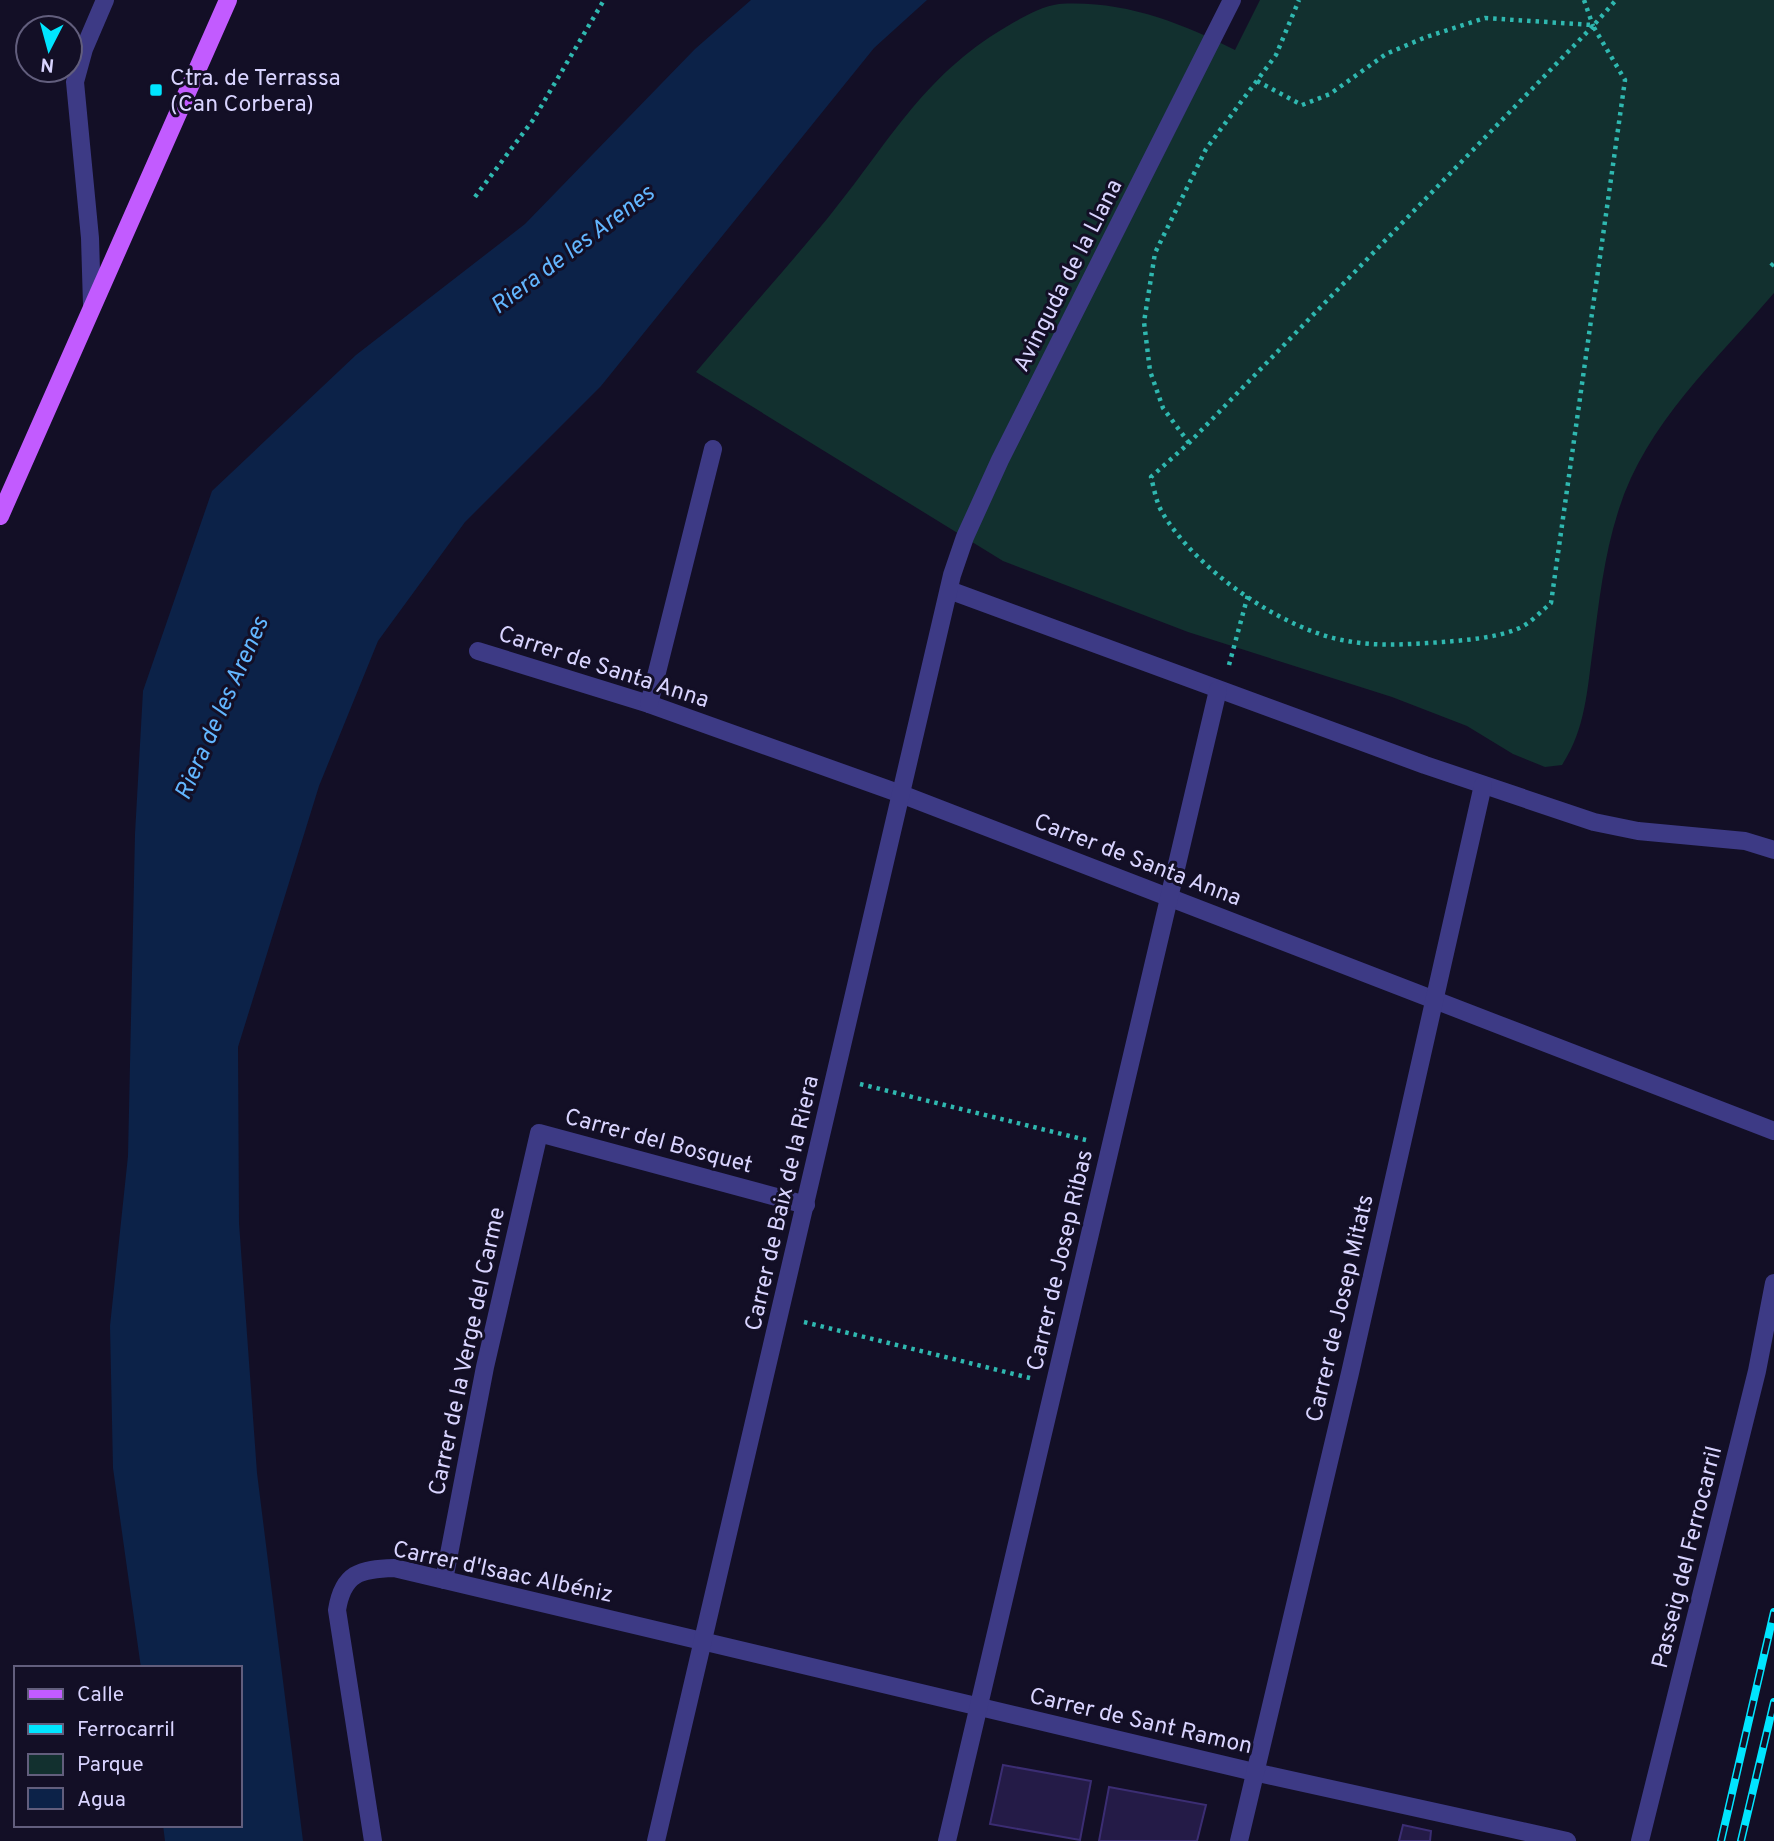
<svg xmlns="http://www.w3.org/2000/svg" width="1774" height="1841" font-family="Overpass,sans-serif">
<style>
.green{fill:#12302f}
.water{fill:#0c2248}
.building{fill:#241b47;stroke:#3b2d73;stroke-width:2}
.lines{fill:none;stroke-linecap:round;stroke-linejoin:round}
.path{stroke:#2fb8b0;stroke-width:4.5;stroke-dasharray:3.5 5;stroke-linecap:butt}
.minor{stroke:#3d3a85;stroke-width:18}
.major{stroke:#c25bff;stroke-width:18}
.rail-casing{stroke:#00e5ff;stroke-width:8}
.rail{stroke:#130f26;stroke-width:5;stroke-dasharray:16;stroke-linecap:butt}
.poi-dot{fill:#00e5ff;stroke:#130f26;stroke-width:2.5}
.labels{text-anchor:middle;stroke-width:6;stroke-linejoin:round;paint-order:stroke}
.poi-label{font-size:23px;fill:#d9d4ff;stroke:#130f26;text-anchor:start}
.street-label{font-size:23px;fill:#d9d4ff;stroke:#130f26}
.water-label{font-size:24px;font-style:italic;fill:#62b6ff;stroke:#130f26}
</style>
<rect width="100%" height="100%" fill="#130f26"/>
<path class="green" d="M1260,0H1774V293C1716,361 1645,424 1618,512C1604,556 1599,602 1593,648C1587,690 1586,728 1562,765L1545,767L1513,754L1467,726L1392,697L1188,632L1003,561L696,372C739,321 784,271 827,219C887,146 921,77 1006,27C1021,18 1042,6 1059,4C1123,0 1179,22 1235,50Z"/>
<path class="water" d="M751,0H927L874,48L601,386L465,522L378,641L319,786L238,1047L239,1223L257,1473L303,1841H165L163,1825H240V1668H141L113,1468L110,1326L128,1156L135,834L143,691L212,491L356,355L525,224L695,49Z"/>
<g class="building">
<path d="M1003,1765L1091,1781L1080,1840L990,1824Z"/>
<path d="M1109,1787L1206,1805L1197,1841H1099Z"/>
<path d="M1403,1825L1431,1831L1430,1841H1399Z"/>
</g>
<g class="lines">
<g class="path">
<path d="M1584,0L1593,26"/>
<path d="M1593,26L1189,443L1151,477C1154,488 1156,502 1162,512C1195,569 1282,630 1347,641C1379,647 1411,644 1443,642C1467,640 1495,638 1517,629C1529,625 1541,611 1551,603L1625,80L1593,26L1616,0"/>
<path d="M1257,81L1302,105L1330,94L1386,54L1426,37L1485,18L1592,25"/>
<path d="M475,197L533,120L604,0"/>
<path d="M1771,266L1774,263"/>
<path d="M1189,443L1163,408L1150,371L1144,322L1155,253L1206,149L1276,55L1299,0"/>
<path d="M1229,665L1248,595"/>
<path d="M860,1084L1086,1140"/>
<path d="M804,1322L1030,1378"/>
</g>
<g class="minor">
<path d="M92,305L90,238L75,82L84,49L105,0"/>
<path d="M949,590L1425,765L1594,822L1638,831L1745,841L1774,850"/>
<path d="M478,651L649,704L901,794L1774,1131"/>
<path d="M649,704L713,449"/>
<path d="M444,1580L485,1367L539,1133L806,1205"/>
<path d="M373,1841L337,1610C343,1573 360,1569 394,1568L1254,1772L1567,1841"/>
<path d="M656,1841L952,575L965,537L1000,460L1232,0"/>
<path d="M947,1841L1218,690"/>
<path d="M1239,1841L1350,1373L1483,785"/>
<path d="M1640,1841L1757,1371L1774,1283"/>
</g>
<path class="major" d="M0,516L228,0"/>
<g class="rail-casing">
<g id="rail">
<path d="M1721,1841L1774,1612"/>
<path d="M1741,1841L1774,1702"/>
</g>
</g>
<use href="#rail" class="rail"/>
</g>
<rect class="poi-dot" x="149" y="83" width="14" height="14" rx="3.5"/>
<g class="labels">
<g class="poi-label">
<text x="170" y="85">Ctra. de Terrassa<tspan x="170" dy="26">(Can Corbera)</tspan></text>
</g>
<g class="street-label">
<text transform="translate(1067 275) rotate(-63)" y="8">Avinguda de la Llana</text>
<text transform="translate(604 666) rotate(18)" y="8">Carrer de Santa Anna</text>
<text transform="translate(1138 859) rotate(21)" y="8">Carrer de Santa Anna</text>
<text transform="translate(659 1140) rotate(15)" y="8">Carrer del Bosquet</text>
<text transform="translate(781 1203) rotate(-77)" y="8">Carrer de Baix de la Riera</text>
<text transform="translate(1059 1260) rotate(-77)" y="8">Carrer de Josep Ribas</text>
<text transform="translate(1339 1308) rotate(-77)" y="8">Carrer de Josep Mitats</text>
<text transform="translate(466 1351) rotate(-78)" y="8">Carrer de la Verge del Carme</text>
<text transform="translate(1686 1557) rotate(-76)" y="8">Passeig del Ferrocarril</text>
<text transform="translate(503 1571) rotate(12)" y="8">Carrer d'Isaac Albéniz</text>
<text transform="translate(1141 1720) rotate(13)" y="8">Carrer de Sant Ramon</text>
</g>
<g class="water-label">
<text transform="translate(572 249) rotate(-37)" y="8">Riera de les Arenes</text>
<text transform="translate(221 708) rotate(-66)" y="8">Riera de les Arenes</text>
</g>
</g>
<rect x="14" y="1666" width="228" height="161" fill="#130f26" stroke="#625e7d" stroke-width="2"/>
<rect x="28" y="1689" width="35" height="10" fill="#c25bff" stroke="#625e7d" stroke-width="2"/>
<text x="77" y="1701" font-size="21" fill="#d9d4ff">Calle</text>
<rect x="28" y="1724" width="35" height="10" fill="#00e5ff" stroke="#625e7d" stroke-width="2"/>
<text x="77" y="1736" font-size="21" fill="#d9d4ff">Ferrocarril</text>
<rect x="28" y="1754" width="35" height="21" fill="#12302f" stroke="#625e7d" stroke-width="2"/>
<text x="77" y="1771" font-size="21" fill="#d9d4ff">Parque</text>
<rect x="28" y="1788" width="35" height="21" fill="#0c2248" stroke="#625e7d" stroke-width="2"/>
<text x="77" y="1806" font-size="21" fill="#d9d4ff">Agua</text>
<g transform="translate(49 49) rotate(186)"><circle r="33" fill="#130f26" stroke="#625e7d" stroke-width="2"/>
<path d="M0-5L12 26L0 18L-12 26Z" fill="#00e5ff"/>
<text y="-10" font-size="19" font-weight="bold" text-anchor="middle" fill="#d9d4ff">N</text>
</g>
</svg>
